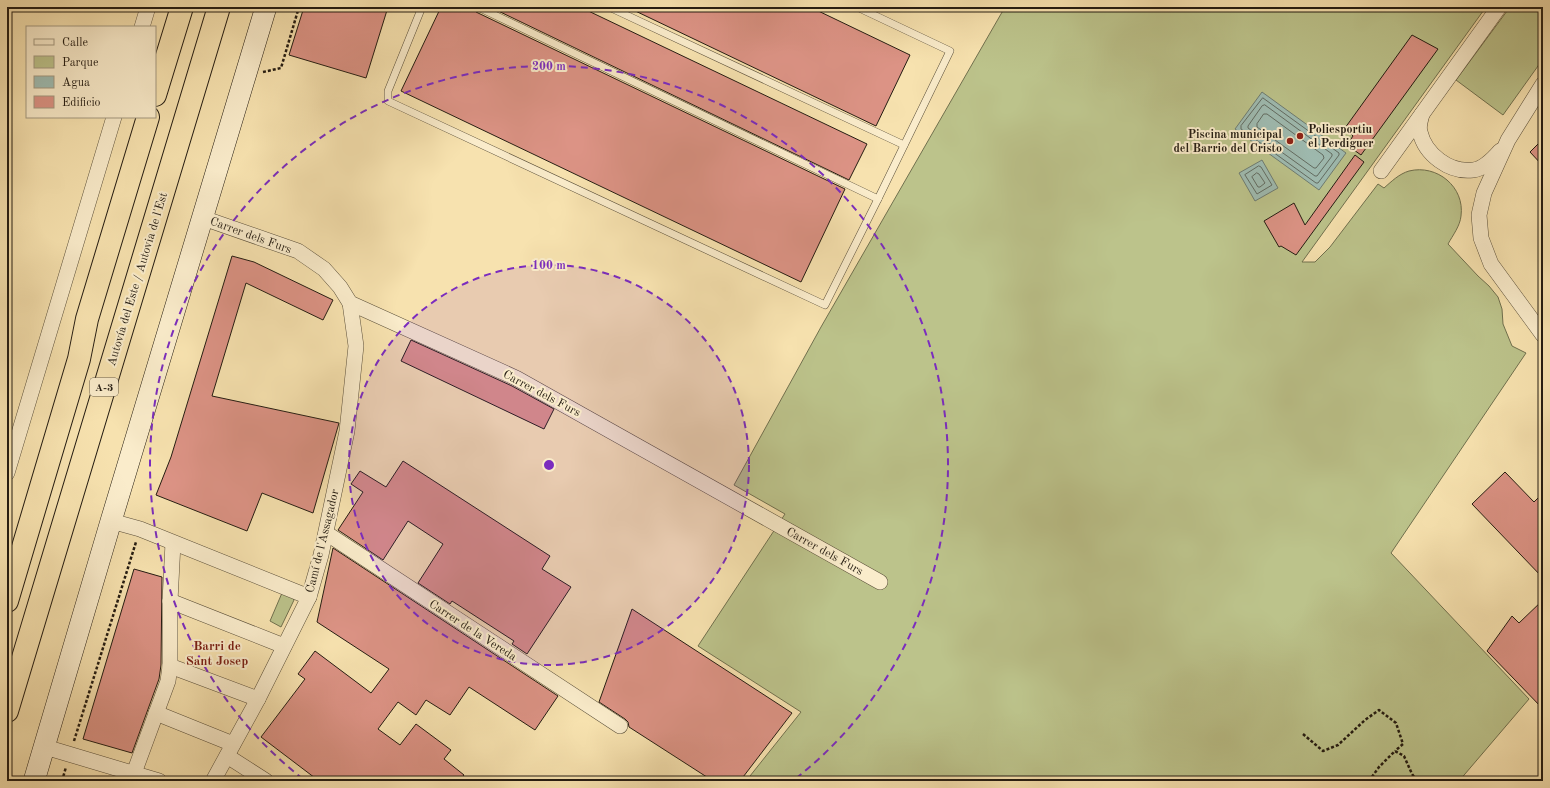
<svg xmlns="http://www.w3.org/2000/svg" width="1550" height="788" font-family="'Old Standard TT',serif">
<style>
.green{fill:#bcc38b;stroke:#70704e}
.water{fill:#9fbcb2;stroke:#6e7c72}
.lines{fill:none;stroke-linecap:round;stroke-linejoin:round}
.shore{stroke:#626c62;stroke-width:1}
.building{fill:#dc9385;stroke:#241c12}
.lane-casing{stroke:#594e39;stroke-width:8}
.street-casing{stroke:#594e39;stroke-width:16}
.secondary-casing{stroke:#241c12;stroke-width:22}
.highway-casing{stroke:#241c12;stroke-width:24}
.path{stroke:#241c12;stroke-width:2.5;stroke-dasharray:3 2;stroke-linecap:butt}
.lane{stroke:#faeccb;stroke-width:7}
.street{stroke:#faeccb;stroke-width:15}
.secondary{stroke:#faeccb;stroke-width:21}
.highway{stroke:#f7e2af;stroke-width:22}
.ring{fill:none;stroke:#7b2cbf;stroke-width:2;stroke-dasharray:7 5}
.poi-dot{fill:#8f2418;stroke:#faeccb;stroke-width:1.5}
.labels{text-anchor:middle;stroke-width:4;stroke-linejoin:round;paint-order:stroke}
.shield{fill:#faeccb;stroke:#645a4a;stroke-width:1}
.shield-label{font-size:11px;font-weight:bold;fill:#241c12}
.poi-label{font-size:12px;font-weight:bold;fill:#241c12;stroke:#faeccb;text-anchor:start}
.street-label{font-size:12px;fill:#241c12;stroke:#faeccb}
.neighbourhood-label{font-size:13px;font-weight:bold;fill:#7a1f14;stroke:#faeccb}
.centre{fill:#7b2cbf;stroke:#faeccb;stroke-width:2}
.ring-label{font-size:12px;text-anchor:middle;font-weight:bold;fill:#7b2cbf;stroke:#faeccb;stroke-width:4;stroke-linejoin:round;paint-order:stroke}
</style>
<rect width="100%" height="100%" fill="#f7e2af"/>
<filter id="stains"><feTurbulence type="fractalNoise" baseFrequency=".005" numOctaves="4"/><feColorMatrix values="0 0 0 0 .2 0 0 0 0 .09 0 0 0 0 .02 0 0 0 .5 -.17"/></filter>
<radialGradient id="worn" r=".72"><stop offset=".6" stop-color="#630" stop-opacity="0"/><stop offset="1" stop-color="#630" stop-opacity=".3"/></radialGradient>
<g class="green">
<path d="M1005,7H1486L1302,262H1315L1330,247L1378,184L1384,188C1392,181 1399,174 1409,171C1437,164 1465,187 1461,216C1460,226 1453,235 1448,244L1478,276L1489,286L1498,297L1502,309L1503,324L1512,346L1526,353L1391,553L1529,699L1459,781H746L801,712L698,646L785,514L734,485L821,327Z"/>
<path d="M1510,7H1543V59L1503,115L1456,80Z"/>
<path d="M282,593L292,597L294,600L281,627L270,621Z"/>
</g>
<g class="water">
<path d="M1262,92L1346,153L1319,190L1235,129Z"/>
<path d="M1262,160L1278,188L1255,201L1239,173Z"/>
</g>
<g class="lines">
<g class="shore">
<path d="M1263,98L1339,153V155L1318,183H1316L1241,129V126Z"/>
<path d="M1265,105L1332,154V156L1317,176H1315L1248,128V126L1262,106Z"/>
<path d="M1264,114H1267L1323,155L1324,158L1316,168H1314L1257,127V124Z"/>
<path d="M1259,166L1261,167L1272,185L1257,194L1245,175Z"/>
<path d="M1257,173L1259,174L1265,183L1260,187H1258L1252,177Z"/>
</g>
</g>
<g class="building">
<path d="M304,7H388L366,78L289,55Z"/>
<path d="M441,7H473L476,12L845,189L801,282L401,91Z"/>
<path d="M490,7H580L867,144L849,180Z"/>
<path d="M627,7H810L910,55L876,126Z"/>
<path d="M1412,35L1438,49L1361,155L1347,145L1353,136L1345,128Z"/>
<path d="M1543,139V166L1530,152Z"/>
<path d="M1355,155L1364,162L1296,255L1281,246L1279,247L1264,221L1294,203L1305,225Z"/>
<path d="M232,256L254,262L333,300L323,320L246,283L212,396L339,423L313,513L262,493L247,531L156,495L171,457Z"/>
<path d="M411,340L512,386L554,409L544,429L401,361Z"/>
<path d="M403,461L550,556L542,569L571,587L527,654L512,644L514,641L452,601L450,604L418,583L443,544L408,521L383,560L338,530L363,492L351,484L360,471L386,487Z"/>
<path d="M1505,472L1534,502L1543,493V578L1472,504Z"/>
<path d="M333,548L558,696L535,730L469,687L450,715L426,700L416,715L398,702L378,729L400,745L416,724L451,750L444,759L464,775L459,781H319L261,737L305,679L298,674L315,651L371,693L389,669L317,622Z"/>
<path d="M134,569L162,577L161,665L159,679L132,753L83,739Z"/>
<path d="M1543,600V709L1487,651L1512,616L1519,623Z"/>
<path d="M632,609L792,713L740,781H713L629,727L628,722L625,719L599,702Z"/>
</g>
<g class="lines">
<g class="lane-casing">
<g id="lane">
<path d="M422,7L388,91V101L825,305L878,199L950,51L857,7"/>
<path d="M478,7L878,199"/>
<path d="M609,7L904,145"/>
</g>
</g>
<g class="street-casing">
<g id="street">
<path d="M142,27L148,7"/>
<path d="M1543,84L1508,140L1484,193L1479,215L1481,238L1491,264L1543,335"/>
<path d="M1422,114C1421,119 1418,126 1420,132C1425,154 1449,173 1473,170C1484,169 1493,159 1500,151"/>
<path d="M1381,171L1499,7"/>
<path d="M203,218L298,251L324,269L340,287L350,303L516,378L880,582"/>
<path d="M7,473L114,117"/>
<path d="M111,521L140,529L309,597"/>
<path d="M326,533L620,726"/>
<path d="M170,601L284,646"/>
<path d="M170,666L258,699"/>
<path d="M156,713L233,744"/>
<path d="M45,747L159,781"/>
<path d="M227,756L266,781"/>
<path d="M134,773L168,681L170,666V601L173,543"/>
<path d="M213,781L258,699L309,597L321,555L347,431L356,346L350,303"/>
</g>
</g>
<g class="secondary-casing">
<path id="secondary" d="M34,781L111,521L266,7"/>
</g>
<g class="highway-casing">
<g id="highway">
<path d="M155,95L182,7"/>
<path d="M7,601L79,359L87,319L148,117"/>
<path d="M7,711L219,7"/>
</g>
</g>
<g class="path">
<path d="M263,72L281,68L299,7"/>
<path d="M1303,734L1323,751L1338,745L1365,720L1379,710L1396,723L1403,744L1395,751"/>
<path d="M74,741L136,542"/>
<path d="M62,781L66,767"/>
<path d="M1369,781L1379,767L1395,751L1404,756L1412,774L1417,781"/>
</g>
<use href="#lane" class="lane"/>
<use href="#street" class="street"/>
<use href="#secondary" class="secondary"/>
<use href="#highway" class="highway"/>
</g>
<circle cx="549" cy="465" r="200" fill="#7b2cbf" fill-opacity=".12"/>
<g class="ring">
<circle cx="549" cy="465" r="200"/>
<path d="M303 779A399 399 0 1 1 795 779"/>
</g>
<g class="poi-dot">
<circle cx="1300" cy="136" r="4"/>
<circle cx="1290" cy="141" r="4"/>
</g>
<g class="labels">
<rect class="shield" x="90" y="378" width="28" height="18" rx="3"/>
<g class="shield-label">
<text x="104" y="391">A-3</text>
</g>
<g class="poi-label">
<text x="1308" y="133">Poliesportiu<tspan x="1308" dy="14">el Perdiguer</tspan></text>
<text x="1282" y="138" text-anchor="end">Piscina municipal<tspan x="1282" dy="14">del Barrio del Cristo</tspan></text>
</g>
<g class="street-label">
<text transform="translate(251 235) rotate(20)" y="4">Carrer dels Furs</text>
<text transform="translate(137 279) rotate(-73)" y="4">Autovía del Este / Autovia de l'Est</text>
<text transform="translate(542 393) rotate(28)" y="4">Carrer dels Furs</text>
<text transform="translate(322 541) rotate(-76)" y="4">Camí de l'Assagador</text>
<text transform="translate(825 551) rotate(29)" y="4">Carrer dels Furs</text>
<text transform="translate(473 630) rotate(33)" y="4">Carrer de la Vereda</text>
</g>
<g class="neighbourhood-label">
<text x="217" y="650">Barri de<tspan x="217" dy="15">Sant Josep</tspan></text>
</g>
</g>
<circle cx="549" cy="465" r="6" class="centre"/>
<g class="ring-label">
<text x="549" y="70">200 m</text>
<text x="549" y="269">100 m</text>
</g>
<rect width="1550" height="788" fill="none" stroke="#f7e2af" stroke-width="24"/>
<rect x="8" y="8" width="1534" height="772" fill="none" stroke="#241c12" stroke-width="2"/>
<rect x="12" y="12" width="1526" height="764" fill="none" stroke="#241c12"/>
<rect x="26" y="26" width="130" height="92" fill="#faeccb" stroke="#a49981"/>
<rect x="34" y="39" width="20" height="6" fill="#faeccb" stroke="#a49981"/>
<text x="62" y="46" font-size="12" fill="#241c12">Calle</text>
<rect x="34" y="56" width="20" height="12" fill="#bcc38b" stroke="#a49981"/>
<text x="62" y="66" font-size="12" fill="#241c12">Parque</text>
<rect x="34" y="76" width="20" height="12" fill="#9fbcb2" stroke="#a49981"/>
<text x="62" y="86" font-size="12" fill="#241c12">Agua</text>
<rect x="34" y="96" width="20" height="12" fill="#dc9385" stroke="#a49981"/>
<text x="62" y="106" font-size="12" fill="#241c12">Edificio</text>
<rect width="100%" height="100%" filter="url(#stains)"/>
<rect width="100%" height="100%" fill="url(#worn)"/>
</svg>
